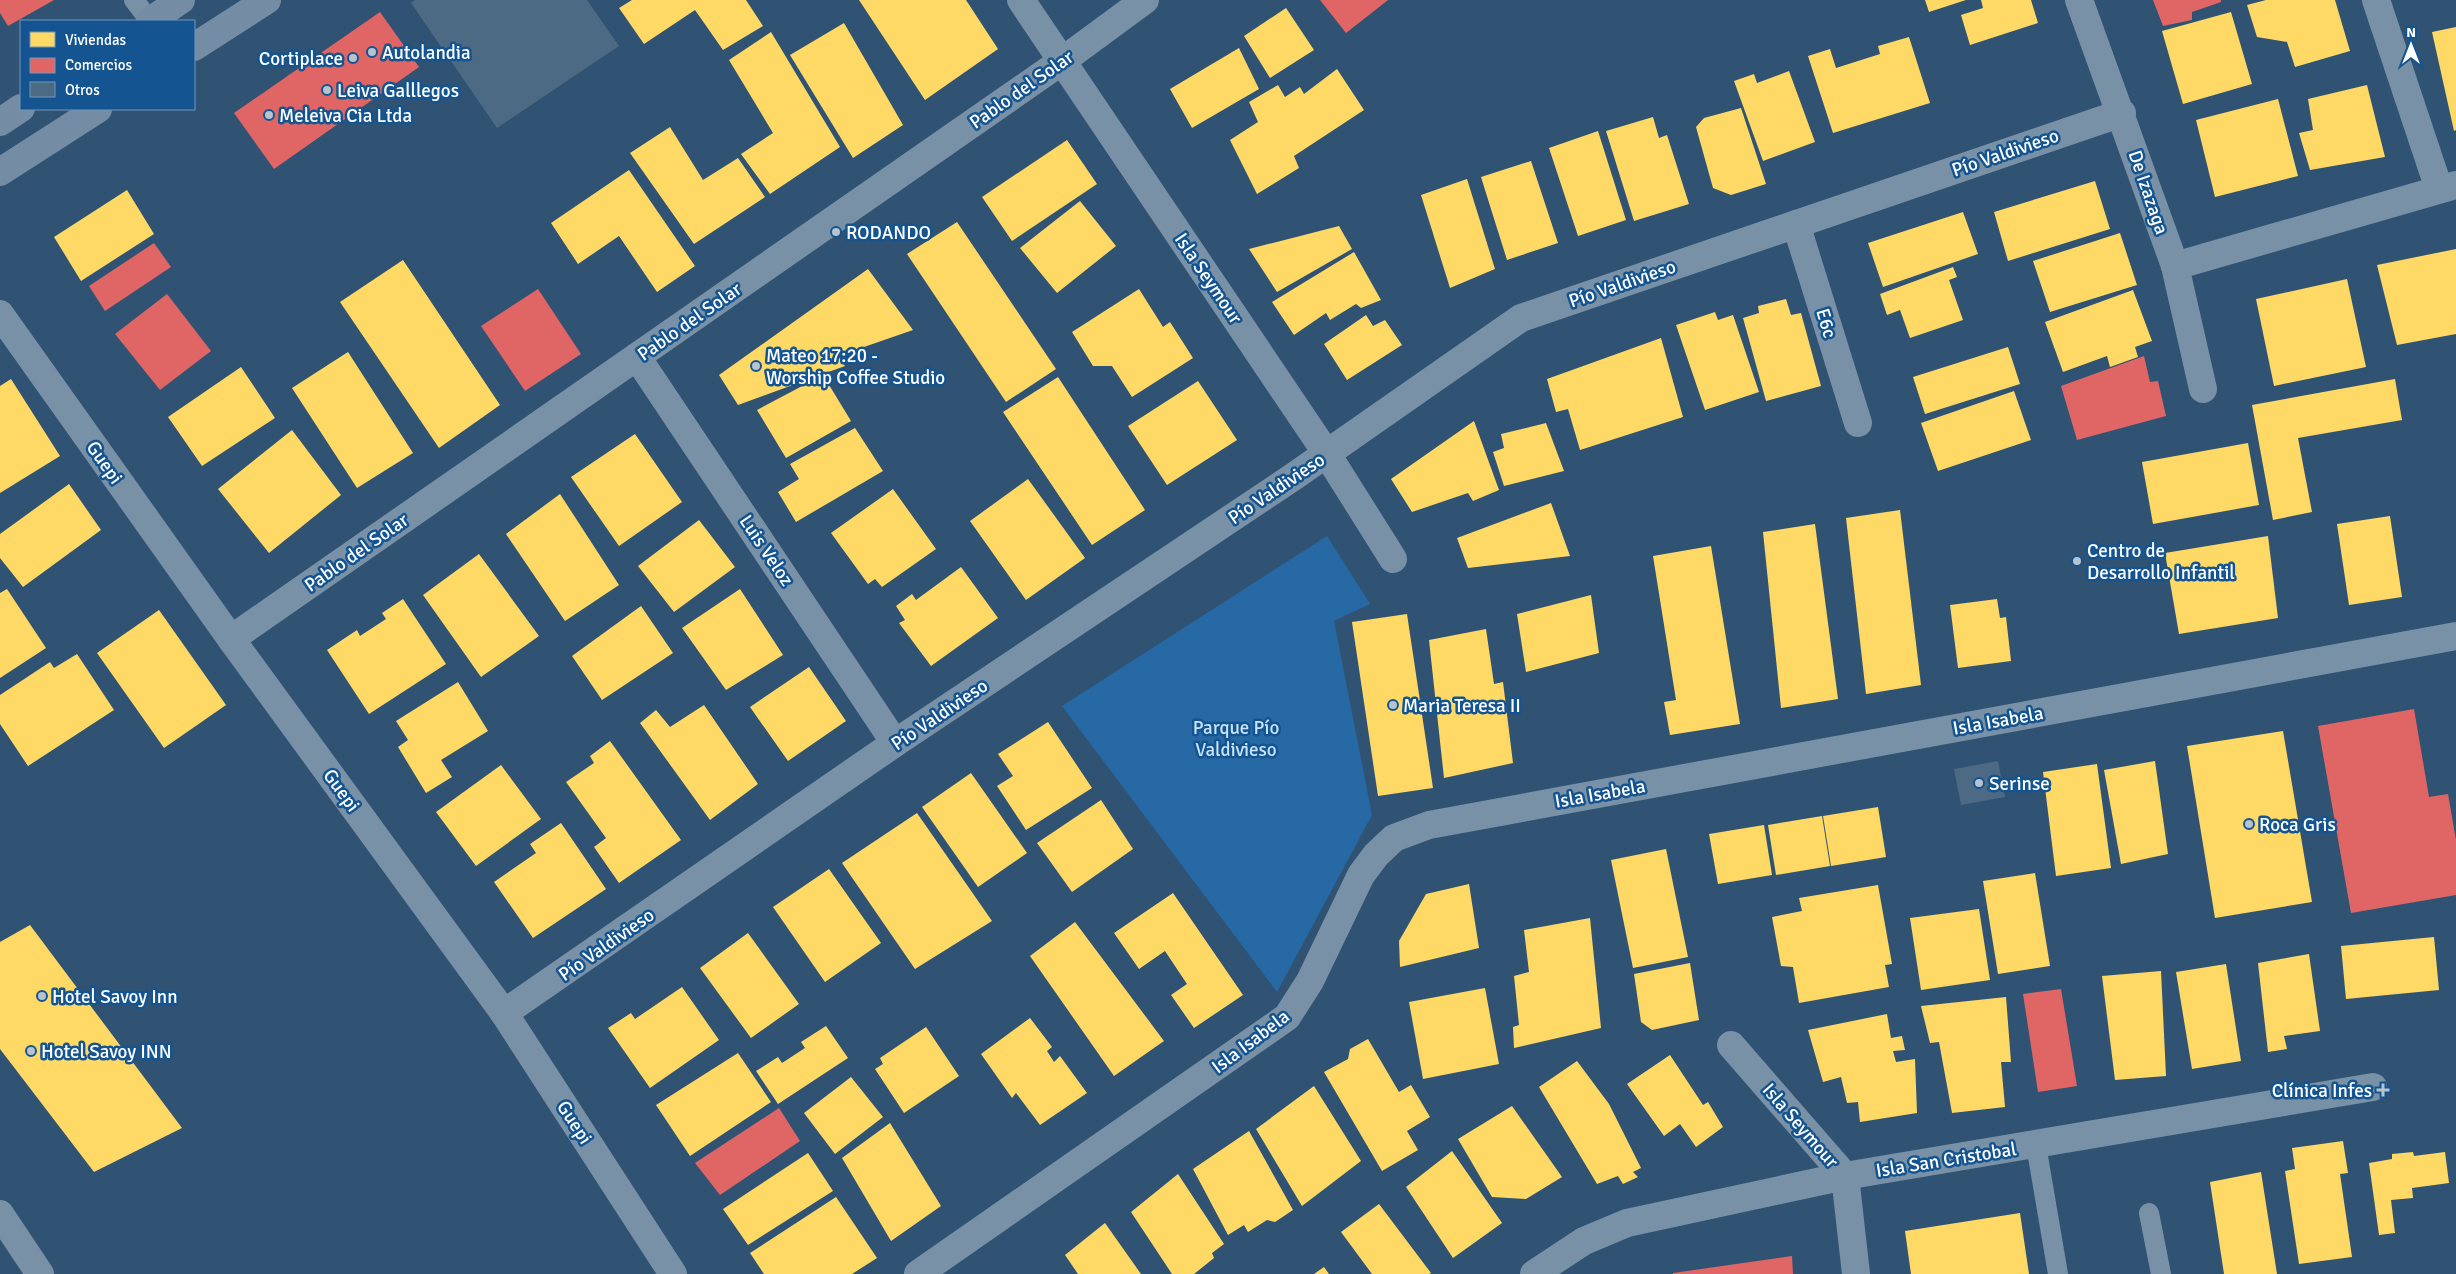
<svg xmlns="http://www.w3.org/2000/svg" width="2456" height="1274" font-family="Signika,sans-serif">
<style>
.green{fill:#2669a5}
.homes{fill:#ffd966}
.shops{fill:#e06666}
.building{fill:#4d6a84}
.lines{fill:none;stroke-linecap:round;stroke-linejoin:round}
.lane{stroke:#7891a7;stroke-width:20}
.street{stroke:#7891a7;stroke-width:28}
.secondary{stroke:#748da4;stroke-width:28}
.poi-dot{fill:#b7c3ce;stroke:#145490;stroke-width:2}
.labels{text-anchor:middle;stroke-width:5;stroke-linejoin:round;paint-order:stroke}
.poi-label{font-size:19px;fill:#fff;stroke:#145490;text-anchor:start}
.street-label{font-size:19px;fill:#fff;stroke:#145490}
.park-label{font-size:19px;fill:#c7e4fc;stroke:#145490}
</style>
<rect width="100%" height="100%" fill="#305374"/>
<path class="green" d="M1327,536L1370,604L1334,621L1372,815L1277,992L1062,706Z"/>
<g class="homes">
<path d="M632,0H746L763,26L723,50L695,10L644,44L619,8Z"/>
<path d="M859,0H966L998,49L925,100Z"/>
<path d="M1925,0H1966L1929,12Z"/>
<path d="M1981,0H2031L2038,23L1970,45L1961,15L1983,8Z"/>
<path d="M2266,0H2335L2350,51L2295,67L2287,42L2257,37L2247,5Z"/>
<path d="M1286,8L1314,50L1270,78L1244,36Z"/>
<path d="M2231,12L2252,84L2183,104L2162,31Z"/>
<path d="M844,23L903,125L853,158L790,55Z"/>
<path d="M2456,27V130L2454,131L2432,32Z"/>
<path d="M771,32L840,147L770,194L741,154L773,133L729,60Z"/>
<path d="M1909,37L1930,103L1833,133L1808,56L1830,49L1836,68L1880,54L1878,46Z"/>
<path d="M1239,48L1259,89L1192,128L1170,89Z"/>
<path d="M1337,69L1364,110L1294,156L1299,168L1257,194L1230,140L1258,122L1249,102L1278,85L1285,97L1300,87L1304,94Z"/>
<path d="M1789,71L1815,142L1763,161L1734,81L1754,74L1757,83Z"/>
<path d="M2367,85L2385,157L2310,170L2299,133L2313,130L2308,99Z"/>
<path d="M2278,99L2298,176L2215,197L2196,120Z"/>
<path d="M1741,108L1766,184L1731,195L1713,188L1696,127L1704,118Z"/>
<path d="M1653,117L1659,138L1667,135L1689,204L1634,221L1606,131Z"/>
<path d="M670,127L703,180L738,158L765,197L694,244L630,153Z"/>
<path d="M1598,131L1626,220L1578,236L1549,148Z"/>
<path d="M1067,140L1097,184L1012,241L982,197Z"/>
<path d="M1531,161L1558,243L1507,260L1481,177Z"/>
<path d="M629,170L695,266L657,292L619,236L578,264L551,223Z"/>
<path d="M1467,179L1495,269L1450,288L1421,195Z"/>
<path d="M2095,181L2110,229L2008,261L1994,212Z"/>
<path d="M127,190L154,234L81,281L54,237Z"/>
<path d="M1080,201L1116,246L1057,293L1020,248Z"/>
<path d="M1963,212L1978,254L1883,287L1868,243Z"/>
<path d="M957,222L1056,369L1006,402L907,254Z"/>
<path d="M1339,226L1352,249L1277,292L1249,249Z"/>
<path d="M2120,233L2137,285L2050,312L2033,261Z"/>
<path d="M2456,249V334L2397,345L2377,265Z"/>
<path d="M1354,252L1381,300L1361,308L1356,304L1330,320L1326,313L1294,335L1272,302Z"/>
<path d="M403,260L500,405L439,448L340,302Z"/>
<path d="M1953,267L1957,277L1949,280L1963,320L1910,338L1900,310L1887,315L1880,294Z"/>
<path d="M868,269L913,330L838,356L845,366L738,405L719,375Z"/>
<path d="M2347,279L2366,367L2274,386L2256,299Z"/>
<path d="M1139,289L1163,327L1170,322L1193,358L1132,397L1112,366H1093L1072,332Z"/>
<path d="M2133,290L2152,341L2135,347L2138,357L2110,367L2107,356L2063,372L2045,322Z"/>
<path d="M1786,299L1791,315L1801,313L1821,386L1766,401L1743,318L1759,313L1758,306Z"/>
<path d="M1715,312L1718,320L1733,315L1759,392L1705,410L1676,325Z"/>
<path d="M1366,315L1373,326L1385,320L1402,345L1347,380L1324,344Z"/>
<path d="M1661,338L1683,417L1580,450L1568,409L1556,412L1547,379Z"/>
<path d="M2008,347L2020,384L1925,414L1913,377Z"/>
<path d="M348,352L413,453L357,488L292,388Z"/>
<path d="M241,367L275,418L202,466L168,417Z"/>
<path d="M823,375L851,421L786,458L757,410Z"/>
<path d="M1058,377L1145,510L1092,545L1003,412Z"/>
<path d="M11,379L60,456L0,493V386Z"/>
<path d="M2395,379L2402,420L2298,438L2312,512L2273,520L2252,405Z"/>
<path d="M1198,381L1237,440L1167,485L1128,426Z"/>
<path d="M2014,391L2031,440L1938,471L1921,423Z"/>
<path d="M1474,421L1499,490L1473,501L1468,493L1412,512L1391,479Z"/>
<path d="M1546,423L1564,471L1504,486L1493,452L1504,448L1501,434Z"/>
<path d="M855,428L883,471L796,522L778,492L799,479L790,464Z"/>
<path d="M292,430L341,495L269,553L218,489Z"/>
<path d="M635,434L682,502L619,546L571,477Z"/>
<path d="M2248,443L2259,505L2153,524L2142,462Z"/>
<path d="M1028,479L1085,558L1026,600L970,521Z"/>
<path d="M69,484L101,530L23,587L0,558V534Z"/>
<path d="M893,489L936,549L882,587L875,579L868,584L831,533Z"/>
<path d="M560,494L619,585L565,621L506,534Z"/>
<path d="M1551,503L1570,556L1468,568L1457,538Z"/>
<path d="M1900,510L1921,685L1866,694L1846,518Z"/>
<path d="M2390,516L2402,597L2349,605L2337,524Z"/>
<path d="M699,520L735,567L674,612L638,566Z"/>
<path d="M1815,524L1838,699L1781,708L1763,532Z"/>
<path d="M2268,536L2278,618L2179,634L2165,553Z"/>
<path d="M1711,546L1740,724L1670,735L1664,702L1676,700L1653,556Z"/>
<path d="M479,554L539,636L481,677L423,595Z"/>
<path d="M961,567L998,618L931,666L899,623L905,620L896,606L912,594L916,600Z"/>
<path d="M7,589L46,648L0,678V593Z"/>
<path d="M740,589L783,655L726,690L682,628Z"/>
<path d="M1591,595L1599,653L1526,672L1517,614Z"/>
<path d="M403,599L446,664L369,714L327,650L357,630L360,636L386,619L382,613Z"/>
<path d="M1997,599L2000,618L2006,617L2011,661L1958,668L1950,605Z"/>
<path d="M641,606L673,653L602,700L572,656Z"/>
<path d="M159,610L226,705L164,748L97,653Z"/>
<path d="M1407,614L1433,788L1378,796L1352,622Z"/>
<path d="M1486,629L1494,684L1503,682L1513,763L1444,778L1429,640Z"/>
<path d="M77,654L114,710L28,766L0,724V695L50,662L54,668Z"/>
<path d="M809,667L846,721L788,761L750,707Z"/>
<path d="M458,682L488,731L441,760L452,777L426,793L398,747L408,740L396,721Z"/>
<path d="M704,705L758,784L710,820L640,723L656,710L670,727Z"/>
<path d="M1048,722L1092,788L1026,830L997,786L1013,776L998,754Z"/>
<path d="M2283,731L2312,902L2215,918L2187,746Z"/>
<path d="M610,741L681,840L619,883L594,847L606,838L566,782L594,763L590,756Z"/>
<path d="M2155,761L2168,854L2121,864L2104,770Z"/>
<path d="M2097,764L2111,868L2056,876L2043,772Z"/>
<path d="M501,765L541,819L476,866L436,812Z"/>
<path d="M971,773L1027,853L978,887L922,807Z"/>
<path d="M1101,800L1133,849L1072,892L1037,843Z"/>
<path d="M1878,807L1886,857L1831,866L1823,816Z"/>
<path d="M917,813L992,921L915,969L842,863Z"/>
<path d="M1822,816L1830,866L1776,875L1768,825Z"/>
<path d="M561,823L606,889L533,938L494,882L536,853L530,844Z"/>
<path d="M1764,825L1772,875L1718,884L1709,834Z"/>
<path d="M1666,849L1688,957L1633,968L1611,860Z"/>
<path d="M829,869L881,943L825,982L773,907Z"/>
<path d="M2035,873L2050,966L1998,974L1983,881Z"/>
<path d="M1469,884L1479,948L1400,967L1399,941L1426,894Z"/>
<path d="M1878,885L1892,964L1885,965L1889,987L1799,1003L1793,967L1781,966L1772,917L1802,911L1799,898Z"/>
<path d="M1173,893L1243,995L1194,1028L1171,995L1187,984L1165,951L1139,969L1114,933Z"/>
<path d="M1979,909L1990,980L1921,990L1910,918Z"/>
<path d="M1590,918L1601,1028L1514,1048L1513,1027L1519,1025L1514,976L1529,972L1524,930Z"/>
<path d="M1075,922L1164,1041L1114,1076L1030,956Z"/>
<path d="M30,925L182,1128L94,1172L0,1049V942Z"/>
<path d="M748,933L799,1004L751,1038L700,968Z"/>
<path d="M2434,937L2439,990L2346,999L2341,946Z"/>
<path d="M2309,954L2320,1031L2284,1036L2287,1049L2268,1052L2258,963Z"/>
<path d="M1690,963L1699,1020L1652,1030L1641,1022L1634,974Z"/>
<path d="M2226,964L2241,1061L2192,1069L2176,972Z"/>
<path d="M2161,971L2166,1076L2115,1080L2102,976Z"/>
<path d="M682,987L719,1040L650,1088L608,1028L631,1013L635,1019Z"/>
<path d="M1485,988L1499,1064L1423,1079L1409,1002Z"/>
<path d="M2006,997L2011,1062H2001L2005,1107L1952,1113L1939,1042L1930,1043L1921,1006Z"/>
<path d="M1887,1014L1891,1038L1902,1036L1905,1050L1893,1051L1896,1062L1915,1059L1917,1113L1860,1122L1858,1102L1847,1103L1841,1077L1823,1082L1808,1030Z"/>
<path d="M1030,1018L1052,1047L1047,1051L1054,1062L1060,1056L1087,1093L1040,1125L1016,1093L1012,1098L981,1054Z"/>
<path d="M826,1026L848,1058L778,1104L756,1071L778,1057L782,1063L805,1048L801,1042Z"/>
<path d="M926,1027L959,1076L904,1113L875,1069L883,1064L880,1058Z"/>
<path d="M1368,1039L1399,1092L1411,1085L1430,1117L1407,1131L1418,1150L1382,1171L1324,1072L1348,1059L1350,1049Z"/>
<path d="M738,1053L771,1102L690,1156L656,1105Z"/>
<path d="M1670,1055L1703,1105L1708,1102L1723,1127L1696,1147L1680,1124L1664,1136L1627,1084Z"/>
<path d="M1577,1061L1609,1104L1641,1168L1633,1172L1638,1177L1623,1184L1618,1176L1597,1184L1539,1087Z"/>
<path d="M851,1077L883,1117L835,1154L804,1113Z"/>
<path d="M1314,1086L1361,1161L1302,1206L1256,1129Z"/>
<path d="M1512,1106L1562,1177L1526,1199L1492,1197L1458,1139Z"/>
<path d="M890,1123L941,1206L891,1241L842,1158Z"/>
<path d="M1249,1131L1293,1210L1275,1222L1267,1220L1248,1232L1244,1225L1228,1235L1193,1169Z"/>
<path d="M2343,1141L2348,1173L2340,1174L2352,1257L2299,1264L2285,1171L2295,1169L2292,1148Z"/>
<path d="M1452,1151L1502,1223L1453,1258L1406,1187Z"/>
<path d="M2413,1152L2414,1156L2445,1152L2449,1183L2412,1188L2413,1198L2391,1200L2395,1233L2379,1235L2369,1163L2392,1159V1154Z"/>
<path d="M808,1153L833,1191L748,1245L723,1209Z"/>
<path d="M2261,1172L2277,1274H2224L2210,1182Z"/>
<path d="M1178,1174L1224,1244L1212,1253L1214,1258L1194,1274H1172L1131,1212Z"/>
<path d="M836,1197L877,1258L852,1274H764L750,1253Z"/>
<path d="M1379,1204L1431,1273L1429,1274H1372L1341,1232Z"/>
<path d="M2020,1213L2029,1274H1911L1905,1231Z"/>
<path d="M1105,1223L1141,1274H1078L1065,1255Z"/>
<path d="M1324,1267L1329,1274H1314Z"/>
</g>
<g class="shops">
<path d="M0,0H54L8,26L0,13Z"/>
<path d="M1320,0H1388L1346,33Z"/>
<path d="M2153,0H2221V2L2192,12V20L2163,26Z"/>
<path d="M380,12L419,67L274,169L234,113Z"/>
<path d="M154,243L171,267L105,311L89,286Z"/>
<path d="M538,289L581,354L525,391L481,326Z"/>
<path d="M167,294L211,351L160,390L115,334Z"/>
<path d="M2144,356L2150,382L2158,381L2166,416L2077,440L2061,386Z"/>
<path d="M2414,709L2429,797L2448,794L2456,840V895L2351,913L2318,726Z"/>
<path d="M2061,989L2077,1086L2038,1092L2023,994Z"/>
<path d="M779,1108L800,1141L720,1195L695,1163Z"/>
<path d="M1792,1256L1793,1274H1673V1273Z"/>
</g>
<g class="building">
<path d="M415,0H587L619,46L497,128L411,3Z"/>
<path d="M1998,761L2005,797L1961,805L1954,769Z"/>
</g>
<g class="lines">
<g class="lane">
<path d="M134,0L150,21"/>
<path d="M2036,1145L2058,1274"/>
<path d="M2149,1213L2161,1274"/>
</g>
<g class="street">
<path d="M1021,0L1327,454L1393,559"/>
<path d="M2079,0L2175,266L2203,389"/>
<path d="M2376,0L2439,189"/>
<path d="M1796,224L1858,423"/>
<path d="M2175,266L2456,185"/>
<path d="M0,314L231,639L504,1013L673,1274"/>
<path d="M637,357L895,743"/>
<path d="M231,639L1062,61L1145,0"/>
<path d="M504,1013L895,743L1293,477L1521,318L2122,113"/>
<path d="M1731,1045L1845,1176L1856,1274"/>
<path d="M0,1214L40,1274"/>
<path d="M918,1274L1287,1017L1310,981L1361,875L1376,855L1394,838L1429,825L2456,636"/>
<path d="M1534,1274L1584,1241L1627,1223L1845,1176L2373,1087"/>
</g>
<g class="secondary">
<path d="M150,21L181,0"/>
<path d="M194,47L267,0"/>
<path d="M0,122L21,108"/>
<path d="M0,172L98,109"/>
</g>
</g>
<g class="poi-dot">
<circle cx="372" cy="52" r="5"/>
<circle cx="353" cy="58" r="5"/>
<circle cx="327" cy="90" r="5"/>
<circle cx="269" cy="115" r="5"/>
<circle cx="836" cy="232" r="5"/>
<circle cx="756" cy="366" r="5"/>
<circle cx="2077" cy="561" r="5"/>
<circle cx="1393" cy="705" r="5"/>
<circle cx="1979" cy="783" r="5"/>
<circle cx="2249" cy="824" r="5"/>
<circle cx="42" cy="996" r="5"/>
<circle cx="31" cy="1051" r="5"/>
<path d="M2380.5 1082.5h5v5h5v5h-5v5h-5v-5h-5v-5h5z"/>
</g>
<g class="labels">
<g class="poi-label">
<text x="382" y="59">Autolandia</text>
<text x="343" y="65" text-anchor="end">Cortiplace</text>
<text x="337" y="97">Leiva Galllegos</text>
<text x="279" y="122">Meleiva Cia Ltda</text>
<text x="846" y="239">RODANDO</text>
<text x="766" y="362">Mateo 17:20 -<tspan x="766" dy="22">Worship Coffee Studio</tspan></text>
<text x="2087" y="557">Centro de<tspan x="2087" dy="22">Desarrollo Infantil</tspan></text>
<text x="1403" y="712">Maria Teresa II</text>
<text x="1989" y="790">Serinse</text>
<text x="2259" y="831">Roca Gris</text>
<text x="52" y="1003">Hotel Savoy Inn</text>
<text x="41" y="1058">Hotel Savoy INN</text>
<text x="2372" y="1097" text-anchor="end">Clínica Infes</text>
</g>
<g class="street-label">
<text transform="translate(1021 89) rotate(-35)" y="7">Pablo del Solar</text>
<text transform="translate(2005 152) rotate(-19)" y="7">Pío Valdivieso</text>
<text transform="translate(2149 192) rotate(71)" y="7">De Izazaga</text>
<text transform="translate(1209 278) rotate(56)" y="7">Isla Seymour</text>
<text transform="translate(1622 283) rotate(-19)" y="7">Pío Valdivieso</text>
<text transform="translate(689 321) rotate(-35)" y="7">Pablo del Solar</text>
<text transform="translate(1827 323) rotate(73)" y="7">E6c</text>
<text transform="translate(105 462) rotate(55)" y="7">Guepi</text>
<text transform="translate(1276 488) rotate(-34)" y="7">Pío Valdivieso</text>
<text transform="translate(767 550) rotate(56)" y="7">Luis Veloz</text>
<text transform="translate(356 552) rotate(-35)" y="7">Pablo del Solar</text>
<text transform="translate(939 714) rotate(-34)" y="7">Pío Valdivieso</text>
<text transform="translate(1998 720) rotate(-10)" y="7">Isla Isabela</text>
<text transform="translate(342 790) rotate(54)" y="7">Guepi</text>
<text transform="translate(1600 793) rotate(-10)" y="7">Isla Isabela</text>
<text transform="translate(606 944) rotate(-35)" y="7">Pío Valdivieso</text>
<text transform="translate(1250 1041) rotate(-37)" y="7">Isla Isabela</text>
<text transform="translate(575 1122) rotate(57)" y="7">Guepi</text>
<text transform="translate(1801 1125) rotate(49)" y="7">Isla Seymour</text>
<text transform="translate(1946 1159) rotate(-9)" y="7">Isla San Cristobal</text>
</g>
<g class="park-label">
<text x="1236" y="734">Parque Pío<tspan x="1236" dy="22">Valdivieso</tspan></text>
</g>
</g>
<rect x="20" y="20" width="175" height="90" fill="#145490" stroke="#7298bc"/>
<rect x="30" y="32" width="25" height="15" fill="#ffd966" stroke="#7298bc"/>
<text x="65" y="45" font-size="15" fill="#ffffff">Viviendas</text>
<rect x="30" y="58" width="25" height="15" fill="#e06666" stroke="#7298bc"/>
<text x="65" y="70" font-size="15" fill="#ffffff">Comercios</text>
<rect x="30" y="82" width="25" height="15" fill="#4d6a84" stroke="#7298bc"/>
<text x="65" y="95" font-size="15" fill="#ffffff">Otros</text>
<g transform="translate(2411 45)" stroke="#145490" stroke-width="4" paint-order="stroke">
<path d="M0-4L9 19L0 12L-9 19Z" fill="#ffffff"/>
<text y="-8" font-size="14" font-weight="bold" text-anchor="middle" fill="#ffffff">N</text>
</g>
</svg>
